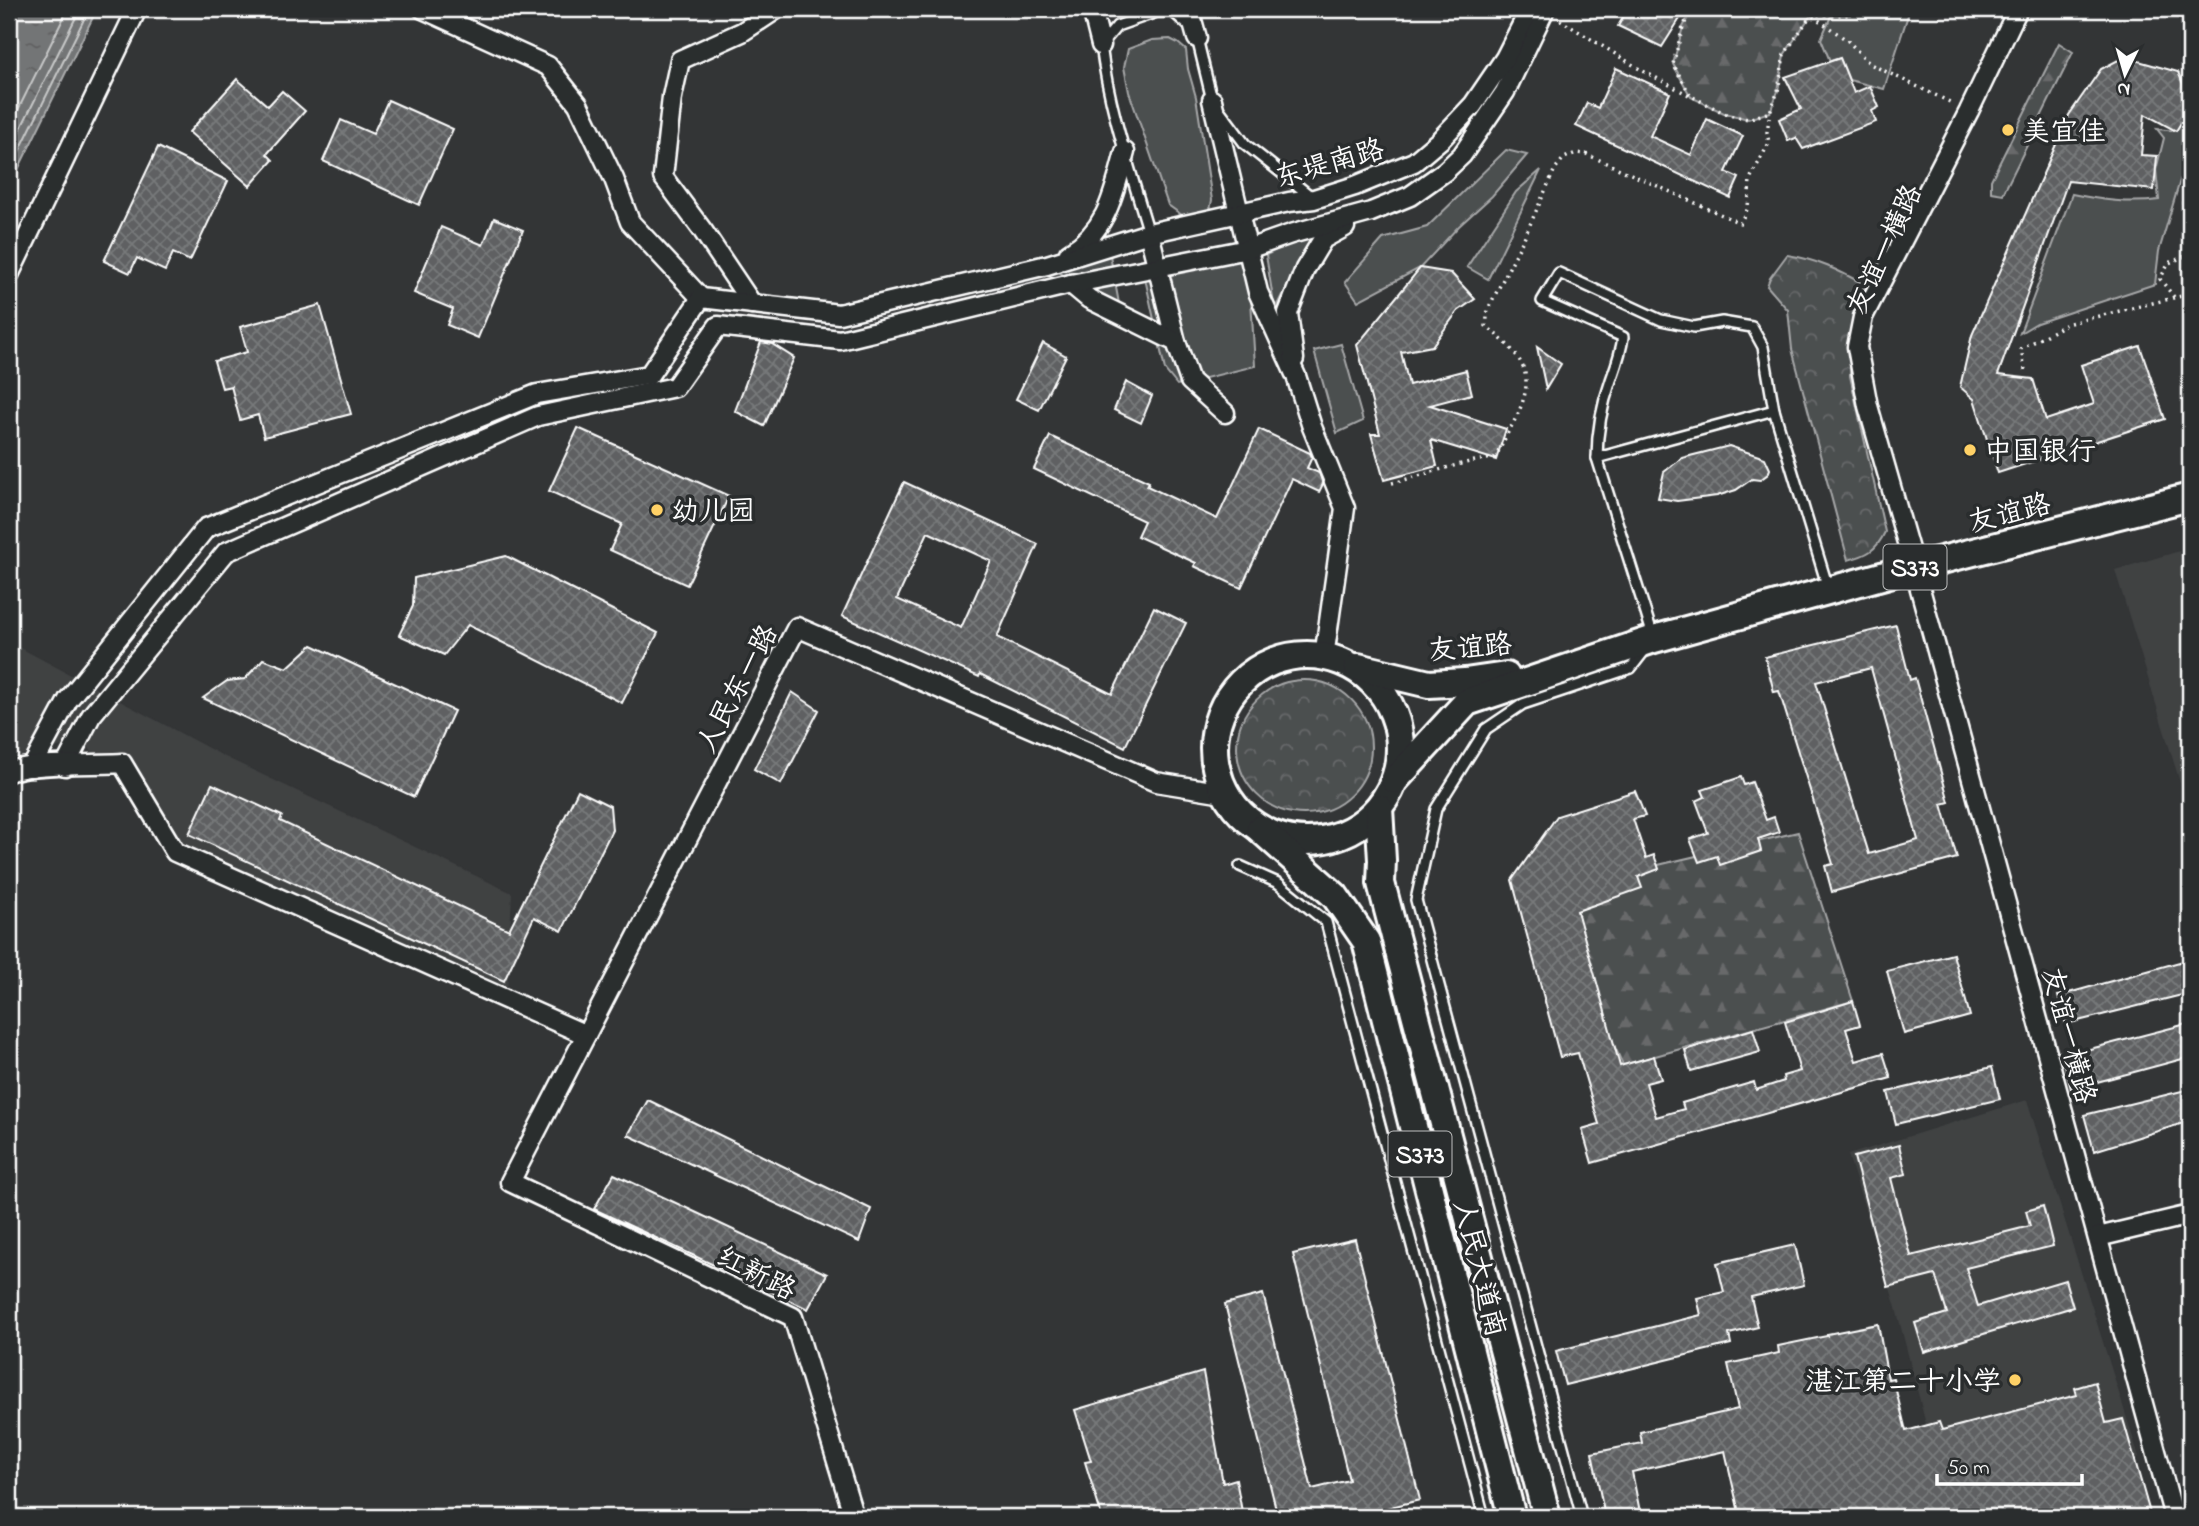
<svg xmlns="http://www.w3.org/2000/svg" width="2199" height="1526" font-family="'Indie Flower','LXGW WenKai TC',sans-serif">
<style>
.built{fill:#404243}
.green{fill:#4c4f50;stroke:#a6a7a8;stroke-width:2}
.forest{fill:url(#forest-firs);stroke:#a6a7a8;stroke-width:2}
.park{fill:url(#park-crowns);stroke:#a6a7a8;stroke-width:2}
.water{fill:url(#water-ripples);stroke:#abacad;stroke-width:2}
.lines{fill:none;stroke-linecap:round;stroke-linejoin:round}
.shore{stroke:#c7c8c8;stroke-width:2}
.building{fill:url(#building-cross-hatch);stroke:#fff;stroke-width:2;fill-rule:evenodd}
.service-casing{stroke:#fff;stroke-width:14}
.minor-casing{stroke:#fff;stroke-width:23}
.primary-casing{stroke:#fff;stroke-width:32}
.path{stroke:#fff;stroke-width:3.5;stroke-dasharray:2 5;stroke-linecap:butt}
.service{stroke:#2a2d2e;stroke-width:9}
.minor{stroke:#2a2d2e;stroke-width:18}
.primary{stroke:#2a2d2e;stroke-width:26}
.poi-dot{fill:#ffd166;stroke:#2a2d2e;stroke-width:2.5}
.labels{text-anchor:middle;stroke-width:7;stroke-linejoin:round;paint-order:stroke}
.shield{fill:#2a2d2e;stroke:#bfc0c0;stroke-width:2}
.shield-label{font-size:26px;font-weight:bold;fill:#fff}
.poi-label{font-size:28px;fill:#fff;stroke:#2a2d2e;text-anchor:start}
.street-label{font-size:28px;fill:#fff;stroke:#2a2d2e}
</style>
<defs>
<pattern id="forest-firs" width="22" height="20" patternUnits="userSpaceOnUse" patternTransform="scale(1.75)"><rect width="22" height="20" fill="#4c4f50"/><path d="M5 1l3.5 6h-7zM16 11l3.5 6h-7z" fill="#67696a"/></pattern>
<pattern id="park-crowns" width="20" height="18" patternUnits="userSpaceOnUse" patternTransform="scale(1.75)"><rect width="20" height="18" fill="#4c4f50"/><path d="M2 6a3 3 0 1 1 6 0M12 15a3 3 0 1 1 6 0" fill="none" stroke="#67696a"/></pattern>
<pattern id="water-ripples" width="26" height="14" patternUnits="userSpaceOnUse" patternTransform="scale(1.75)"><rect width="26" height="14" fill="#737576"/><path d="M2 4q2-2 4 0t4 0M15 11q2-2 4 0t4 0" fill="none" stroke="#606061"/></pattern>
<pattern id="building-cross-hatch" width="8" height="8" patternUnits="userSpaceOnUse" patternTransform="scale(1.75)"><rect width="8" height="8" fill="#5f6162"/><path d="M0 0l8 8M0 8l8-8" fill="none" stroke="#77797a"/></pattern>
</defs>
<rect width="100%" height="100%" fill="#333536"/>
<filter id="ink" filterUnits="userSpaceOnUse"><feTurbulence type="fractalNoise" baseFrequency=".0143" numOctaves="2"/><feDisplacementMap in="SourceGraphic" scale="14" xChannelSelector="R" yChannelSelector="G"/><feConvolveMatrix kernelMatrix="1 2 1 2 8 2 1 2 1" color-interpolation-filters="sRGB"/></filter>
<g filter="url(#ink)">
<g class="built">
<path d="M2190,548V815L2115,570Z"/>
<path d="M9,642L225,757L512,893L507,995L187,848L82,741L9,759Z"/>
<path d="M2027,1100L2139,1457L1949,1513L1895,1304L1848,1155Z"/>
</g>
<g class="green">
<path d="M1834,9H1867L1868,11L1875,9H1910L1884,89L1849,80L1840,58L1830,61L1821,39Z"/>
<path d="M1170,39L1178,43L1186,50L1188,69L1196,97L1212,200L1210,210L1186,218L1168,205L1129,92L1124,67L1128,49L1152,40Z"/>
<path d="M2190,108V156L2185,164L2159,251L2155,284L2037,323L2020,333L2072,194C2101,200 2129,204 2159,200L2156,170L2164,138L2157,129L2176,131Z"/>
<path d="M1506,150L1527,155L1492,196L1459,226L1420,268L1358,301L1345,282L1383,239L1427,227Z"/>
<path d="M1541,170L1488,279L1467,267L1516,192Z"/>
<path d="M1316,230L1275,311L1266,255Z"/>
<path d="M1248,249L1255,366L1177,385L1165,370L1141,260Z"/>
<path d="M1110,255L1120,309L1047,265Z"/>
<path d="M1341,344L1363,421L1337,433L1314,351Z"/>
</g>
<g class="forest">
<path d="M1692,9H1850V15H1811L1784,55L1778,91L1770,112L1748,119L1724,113L1691,97L1673,64L1683,27Z"/>
<path d="M2059,43L2073,52L2003,194L1991,192V180Z"/>
<path d="M1798,832L1853,1001L1623,1065L1613,1043L1569,886Z"/>
</g>
<g class="park">
<path d="M1787,255C1816,259 1840,271 1865,285L1850,353V376L1885,532C1876,551 1867,555 1848,560L1792,349L1788,310L1767,286L1770,278Z"/>
<circle cx="1304" cy="747" r="67"/>
</g>
<path class="water" d="M9,9H97L9,188Z"/>
<g class="lines">
<g class="shore">
<path d="M9,128L68,9"/>
<path d="M9,152L80,9"/>
<path d="M9,172L89,9"/>
</g>
</g>
<g class="building">
<path d="M1628,9H1686L1662,47L1618,26Z"/>
<path d="M2124,57L2178,72L2190,99V108L2176,131L2145,114L2141,155L2157,156L2154,190L2068,181L1998,375L2033,379L2046,420L2094,404L2081,365L2140,346L2165,419L1998,473L1974,399L1960,387L1972,335L2069,115L2101,69Z"/>
<path d="M1840,58L1854,93L1870,86L1879,107L1872,111L1876,122L1803,149L1796,138L1788,141L1779,119L1801,109L1785,77Z"/>
<path d="M1616,68L1670,93L1650,136L1691,155L1707,119L1743,136L1726,172L1739,178L1730,198L1576,126L1587,103L1598,108Z"/>
<path d="M237,79L268,106L282,91L305,111L267,154L273,160L250,186L189,132Z"/>
<path d="M388,100L453,129L419,205L323,161L341,120L373,134Z"/>
<path d="M158,147L228,181L190,261L173,253L165,271L137,258L130,273L104,261Z"/>
<path d="M494,218L523,230L478,338L447,325L453,309L414,293L441,227L483,245Z"/>
<path d="M1420,268L1451,273L1475,299L1458,311L1432,346L1401,352L1409,385L1466,370L1472,394L1430,405L1506,429L1496,460L1431,440L1437,466L1384,480L1371,434H1380L1357,345Z"/>
<path d="M320,305L351,414L264,437L258,415L240,420L231,386L222,388L214,361L247,352L240,327Z"/>
<path d="M761,342L772,344L794,358L764,426L735,411Z"/>
<path d="M1043,343L1066,356L1039,410L1016,399Z"/>
<path d="M1537,347L1561,364L1546,389Z"/>
<path d="M1126,382L1152,396L1141,423L1114,410Z"/>
<path d="M578,428L729,496L687,585L610,550L622,524L549,491Z"/>
<path d="M1259,429L1310,453L1312,457L1307,468L1319,473L1323,484L1319,492L1292,479L1241,588L1194,566L1196,563L1137,536L1144,521L1034,469L1050,436L1149,482L1147,486L1217,519Z"/>
<path d="M1729,446L1765,458L1770,469L1768,474L1760,480L1752,479L1736,490L1717,496L1677,501L1658,498L1664,472L1682,458Z"/>
<path d="M904,482L1038,544L997,637L1112,694L1154,607L1186,623L1125,747L980,674L979,677L842,616ZM928,532L991,561L961,628L897,599Z"/>
<path d="M506,556L658,633L622,703L468,625L444,655L399,635L413,606L414,578Z"/>
<path d="M1896,625L1910,680L1915,678L1949,802L1942,804L1957,858L1832,892L1825,866L1833,864L1779,691L1774,692L1765,657ZM1871,668L1918,840L1869,854L1816,682Z"/>
<path d="M312,645L454,711L414,797L203,698L227,681L245,679L263,659L287,668Z"/>
<path d="M792,692L819,710L781,784L754,769Z"/>
<path d="M1741,777L1744,785L1752,782L1766,820L1774,817L1779,832L1758,839L1761,851L1720,865L1717,856L1699,862L1690,839L1708,833L1696,801L1705,797L1702,790Z"/>
<path d="M212,784L282,816L280,821L509,930L578,790L610,806L612,830L562,931L534,917L504,981L189,834Z"/>
<path d="M1635,791L1645,816L1633,819L1646,858L1654,855L1659,869L1638,877L1642,888L1577,911L1620,1066L1654,1056L1661,1079L1646,1083L1656,1117L1684,1109L1682,1103L1754,1082L1756,1090L1784,1081L1783,1076L1800,1071L1785,1022L1853,1001L1860,1025L1846,1029L1856,1061L1883,1053L1891,1078L1592,1163L1582,1129L1599,1124L1578,1053L1560,1057L1512,880L1557,816Z"/>
<path d="M1953,954L1970,1016L1904,1034L1887,971Z"/>
<path d="M2190,959V993L2066,1024L2058,996Z"/>
<path d="M2190,1023V1057L2071,1089L2063,1056Z"/>
<path d="M1753,1029L1760,1052L1691,1071L1685,1050Z"/>
<path d="M1992,1067L2000,1099L1896,1124L1888,1092Z"/>
<path d="M2190,1089V1121L2094,1151L2084,1115Z"/>
<path d="M648,1100L871,1209L859,1242L628,1135Z"/>
<path d="M1899,1145L1906,1174L1891,1178L1911,1256L2030,1226L2026,1211L2043,1206L2053,1246L1966,1268L1978,1306L2065,1280L2073,1307L1924,1352L1915,1323L1947,1313L1935,1275L1888,1287L1854,1157Z"/>
<path d="M614,1174L827,1274L808,1309L594,1209Z"/>
<path d="M1355,1239L1420,1500L1349,1517H1278L1225,1304L1263,1294L1312,1489L1349,1480L1293,1254Z"/>
<path d="M1795,1245L1804,1285L1751,1297L1758,1327L1729,1334L1731,1344L1565,1385L1556,1351L1701,1315L1697,1298L1724,1292L1717,1263Z"/>
<path d="M1878,1324L1888,1379L1893,1378L1906,1431L1939,1422L1942,1430L2077,1395L2075,1388L2095,1382L2106,1423L2123,1419L2150,1513L2134,1517H1740L1725,1451L1632,1472L1641,1517H1605L1592,1453L1642,1443L1640,1432L1738,1409L1728,1364L1779,1353L1778,1346L1827,1336V1334Z"/>
<path d="M1203,1372L1223,1483L1236,1479L1243,1517H1102L1085,1462L1091,1461L1075,1410Z"/>
</g>
<g class="lines">
<g class="service-casing">
<g id="service">
<path d="M1197,38L1212,100L1245,144L1313,198"/>
<path d="M1149,233C1131,172 1109,109 1101,45L1117,26L1157,12L1172,11L1189,26"/>
<path d="M1597,458C1597,432 1602,405 1611,380C1616,366 1621,353 1623,337L1542,301L1559,273L1661,320L1694,327L1722,322L1752,327L1763,347L1774,410"/>
<path d="M1653,636L1597,458L1774,410L1828,588"/>
<path d="M1240,866L1278,883L1326,922L1484,1517"/>
<path d="M1582,1517L1416,900L1436,809L1486,729L1523,704L1631,668L1645,650"/>
</g>
</g>
<g class="minor-casing">
<g id="minor">
<path d="M423,9L548,66L578,104L614,179L630,222L701,298"/>
<path d="M1092,9L1101,45"/>
<path d="M1189,9L1197,38"/>
<path d="M2018,9L1969,111L1863,317L1857,347L1868,406L1914,567L2174,1517"/>
<path d="M1212,100L1258,292L1296,376L1312,427L1345,508L1324,657"/>
<path d="M1149,233L1176,342"/>
<path d="M1069,253C1108,230 1114,192 1125,152"/>
<path d="M9,275L137,9"/>
<path d="M1071,284L1089,299L1176,342L1190,381L1225,413"/>
<path d="M752,304L703,231L663,177L672,97L680,60L742,32L777,9"/>
<path d="M1294,359L1288,313L1305,269L1323,239L1345,227"/>
<path d="M65,766L91,716L226,552L538,416L675,387L718,326L840,340L1071,284L1248,249L1291,234L1371,212L1410,196L1444,172L1462,155L1505,92L1545,9"/>
<path d="M32,767L68,700L206,528L537,394L649,375L701,298L839,314L1047,265L1149,233L1289,202L1314,199L1355,186L1414,162L1440,140L1473,105L1505,58L1530,9"/>
<path d="M9,772C28,762 97,765 122,763L175,852L586,1035"/>
<path d="M2098,1237L2190,1215"/>
<path d="M854,1517L793,1317L510,1182L797,627L1156,782L1224,793"/>
</g>
</g>
<g class="primary-casing">
<g id="primary">
<circle cx="1307" cy="748" r="93"/>
<path d="M1358,667L1429,684L1465,682L1506,676"/>
<path d="M1395,780L1467,702L1654,639L1914,567L2190,497"/>
<path d="M1379,808L1382,860L1381,883L1547,1517"/>
<path d="M1260,829L1335,896L1366,941L1512,1517"/>
</g>
</g>
<g class="path">
<path d="M1692,9L1683,27L1673,64L1691,96L1728,115L1748,119L1770,112L1778,91L1784,55L1811,15H1850V9"/>
<path d="M1813,16L1848,41L1870,64L1954,104"/>
<path d="M1560,20L1643,71L1689,95"/>
<path d="M2190,167L2183,203L2190,228"/>
<path d="M2174,297L2160,279L2169,263L2190,254V247"/>
<path d="M2025,370L2021,349L2066,324L2190,294"/>
<path d="M1392,483C1426,475 1458,462 1494,458C1501,449 1504,439 1510,429C1538,379 1529,361 1486,326L1488,309L1524,238L1555,169L1564,158L1576,153L1586,154L1740,223L1748,208L1750,179L1769,143L1767,132L1770,112"/>
</g>
<use href="#service" class="service"/>
<use href="#minor" class="minor"/>
<use href="#primary" class="primary"/>
</g>
</g>
<g class="poi-dot">
<circle cx="2008" cy="130" r="7"/>
<circle cx="1970" cy="450" r="7"/>
<circle cx="657" cy="510" r="7"/>
<circle cx="2015" cy="1380" r="7"/>
</g>
<g class="labels">
<g class="shield">
<rect x="1883.5" y="544.5" width="63" height="45" rx="5"/>
<rect x="1388.5" y="1131.5" width="63" height="45" rx="5"/>
</g>
<g class="shield-label">
<text x="1915" y="576">S373</text>
<text x="1420" y="1163">S373</text>
</g>
<g class="poi-label">
<text x="2022" y="140">美宜佳</text>
<text x="1984" y="460">中国银行</text>
<text x="671" y="520">幼儿园</text>
<text x="2001" y="1390" text-anchor="end">湛江第二十小学</text>
</g>
<g class="street-label">
<text transform="translate(1329 162) rotate(-16)" y="10">东堤南路</text>
<text transform="translate(1883 249) rotate(-65)" y="10">友谊一横路</text>
<text transform="translate(2009 512) rotate(-14)" y="10">友谊路</text>
<text transform="translate(1470 646) rotate(-5)" y="10">友谊路</text>
<text transform="translate(736 688) rotate(-62)" y="10">人民东一路</text>
<text transform="translate(2070 1035) rotate(75)" y="10">友谊一横路</text>
<text transform="translate(1481 1268) rotate(76)" y="10">人民大道南</text>
<text transform="translate(757 1272) rotate(27)" y="10">红新路</text>
</g>
</g>
<rect width="2199" height="1526" fill="none" stroke="#2a2d2e" stroke-width="35"/>
<rect x="18" y="18" width="2164" height="1491" fill="none" stroke="#fff" stroke-width="2.5" filter="url(#ink)"/>
<g transform="translate(2125 74) rotate(185)" stroke="#2a2d2e" stroke-width="5" paint-order="stroke">
<path d="M0-5L12 26L0 18L-12 26Z" fill="#ffffff"/>
<text y="-10" font-size="19" font-weight="bold" text-anchor="middle" fill="#ffffff">N</text>
</g>
<path d="M1937 1474v10h145v-10" fill="none" stroke="#ffffff" stroke-width="3.5"/>
<text x="1947" y="1474" font-size="21" fill="#ffffff" stroke="#2a2d2e" stroke-width="5" paint-order="stroke">50 m</text>
</svg>
